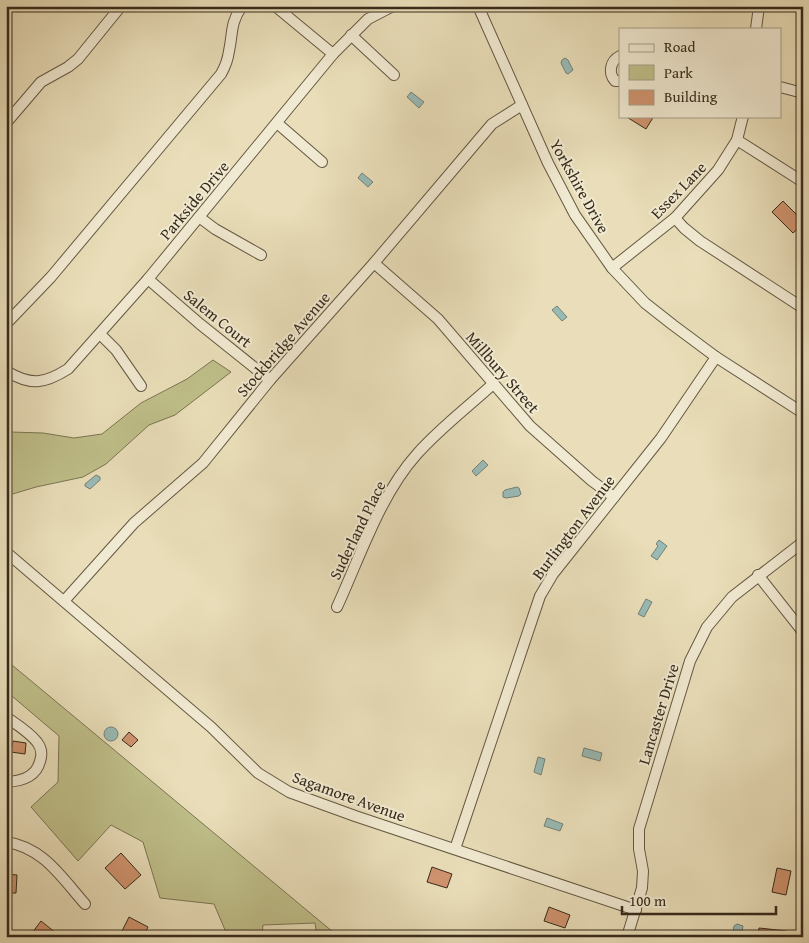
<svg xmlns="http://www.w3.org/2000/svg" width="809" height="943" font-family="'Gentium Book Plus',serif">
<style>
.green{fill:#bfbf8a;stroke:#7b7553}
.water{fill:#99bbb6;stroke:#728178}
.building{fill:#d0946f;stroke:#372b1c}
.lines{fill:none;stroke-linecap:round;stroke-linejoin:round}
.minor-casing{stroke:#645843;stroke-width:12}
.minor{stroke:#f1ead2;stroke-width:10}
.labels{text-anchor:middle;stroke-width:4;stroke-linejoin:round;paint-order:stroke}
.street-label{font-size:16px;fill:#372b1c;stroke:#f1ead2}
</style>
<rect width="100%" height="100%" fill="#e9deb9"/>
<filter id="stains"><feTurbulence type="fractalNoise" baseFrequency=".004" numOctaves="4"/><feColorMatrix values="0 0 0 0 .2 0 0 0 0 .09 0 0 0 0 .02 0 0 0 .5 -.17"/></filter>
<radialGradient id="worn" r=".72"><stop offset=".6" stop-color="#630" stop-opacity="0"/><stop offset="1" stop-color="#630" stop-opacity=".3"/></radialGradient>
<g class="green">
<path d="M213,360L231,372L175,415L149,425L106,464L83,477L36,487L6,496V434L10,432L43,433L74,438L102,434L141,403L187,379Z"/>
<path d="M6,660L339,937H317L315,923L263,925L262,937H228L214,904L160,898L143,842L111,825L78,861L31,807L58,782L59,736L6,691Z"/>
</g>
<g class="water">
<path d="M565,58L568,60L573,70L568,74L566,73L561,63L562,60Z"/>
<path d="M411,92L424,102L419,108L407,97Z"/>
<path d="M362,173L373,182L368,187L358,178Z"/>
<path d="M557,306L567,317L562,321L552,310Z"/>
<path d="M483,460L488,465L476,476L472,471Z"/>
<path d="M96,475L100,477V480L90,489L85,486V484Z"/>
<path d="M517,487L519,488L521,494L519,496L506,498L503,497V492L505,490Z"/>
<path d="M659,540L667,546L657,560L651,556L658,546L656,544Z"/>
<path d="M646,599L652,602L644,617L638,614Z"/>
<circle cx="111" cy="734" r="7"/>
<path d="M584,748L602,753L600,761L582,756Z"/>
<path d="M538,757L545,759L541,775L534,772Z"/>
<path d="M547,818L563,824L560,831L544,826Z"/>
<path d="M737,924L743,926L741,937H732L734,926Z"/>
</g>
<g class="building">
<path d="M625,116H654L646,129Z"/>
<path d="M783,201L803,221V224L793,233L772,212Z"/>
<path d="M129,732L138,740L131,747L122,740Z"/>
<path d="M13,741L26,743L25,754L11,752Z"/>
<path d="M121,853L141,875L125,889L105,868Z"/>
<path d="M432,867L452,874L447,888L427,882Z"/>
<path d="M777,868L791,871L786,895L772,892Z"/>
<path d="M6,874L17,875L16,893H6Z"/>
<path d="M549,907L570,915L565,928L544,921Z"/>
<path d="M129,917L148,927L143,937H119Z"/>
<path d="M41,921L61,937H29Z"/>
<path d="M759,928L787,931V937H758Z"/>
</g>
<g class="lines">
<g class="minor-casing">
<g id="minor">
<path d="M275,6L333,54"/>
<path d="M478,6L548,163L575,215L612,268L645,303L673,325L716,357L803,413"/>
<path d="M756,29L759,6"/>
<path d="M351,35L394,75"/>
<path d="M620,56C610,61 608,73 615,81H620"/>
<path d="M780,87L803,93"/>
<path d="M6,123L41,82L68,67L78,59L121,6"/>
<path d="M277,123L322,162"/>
<path d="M737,140L803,182"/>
<path d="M199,217L215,229L261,255"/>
<path d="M675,218L684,228L700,241L803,308"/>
<path d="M374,263L438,319L530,426L592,481L614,497"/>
<path d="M612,268L675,218L718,170L737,140L743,116"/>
<path d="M148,279L200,324L270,380"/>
<path d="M6,324L51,277L221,74C225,67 228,59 229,51C233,33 230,23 242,6"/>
<path d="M100,334L116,350L141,386"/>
<path d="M6,371C31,386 44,384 68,369L148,279L333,54L368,19L393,6"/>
<path d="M6,552L211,727L258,773L289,792L355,816L636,910"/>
<path d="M758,575L803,632"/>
<path d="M64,601L134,523L203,463L270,380L374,263L492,124L522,105"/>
<path d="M337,607C360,557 380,495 417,454C440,428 468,407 493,384"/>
<path d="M6,717C16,724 29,732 37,742C40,746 42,752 41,757C38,776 24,781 6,782"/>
<path d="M6,842C43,847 62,878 85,904"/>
<path d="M455,849L540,596L553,574L661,438L716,357"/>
<path d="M627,937L642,888L643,871L639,849V829L690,661L707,627L732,597L803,542"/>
</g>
</g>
<use href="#minor" class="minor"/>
</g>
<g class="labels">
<g class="street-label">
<text transform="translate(580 186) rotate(61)" y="6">Yorkshire Drive</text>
<text transform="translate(678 190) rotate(-46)" y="6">Essex Lane</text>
<text transform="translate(194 200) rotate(-50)" y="6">Parkside Drive</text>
<text transform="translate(218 318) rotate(39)" y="6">Salem Court</text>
<text transform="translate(283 344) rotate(-49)" y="6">Stockbridge Avenue</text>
<text transform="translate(503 372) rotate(49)" y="6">Millbury Street</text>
<text transform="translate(573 527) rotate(-53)" y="6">Burlington Avenue</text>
<text transform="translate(357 530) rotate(-64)" y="6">Suderland Place</text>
<text transform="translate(658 714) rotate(-73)" y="6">Lancaster Drive</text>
<text transform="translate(349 796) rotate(20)" y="6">Sagamore Avenue</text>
</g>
</g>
<rect width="809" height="943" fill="none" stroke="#e9deb9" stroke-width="25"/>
<rect x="8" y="8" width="794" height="928" fill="none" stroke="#372b1c" stroke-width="2.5"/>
<rect x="12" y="12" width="784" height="918" fill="none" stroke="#372b1c"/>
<rect x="619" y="28" width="162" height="90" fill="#f1ead2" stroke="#a79e89"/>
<rect x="629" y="44" width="25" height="8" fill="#f1ead2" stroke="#a79e89"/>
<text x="664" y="52" font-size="15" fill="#372b1c">Road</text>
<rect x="629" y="65" width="25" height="15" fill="#bfbf8a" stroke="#a79e89"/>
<text x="664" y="78" font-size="15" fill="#372b1c">Park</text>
<rect x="629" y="90" width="25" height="15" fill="#d0946f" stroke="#a79e89"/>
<text x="664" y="102" font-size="15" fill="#372b1c">Building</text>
<path d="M622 906v8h154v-8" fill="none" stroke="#372b1c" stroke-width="2.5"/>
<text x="629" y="906" font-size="15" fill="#372b1c" stroke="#f1ead2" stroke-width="4" paint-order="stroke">100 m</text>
<rect width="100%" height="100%" filter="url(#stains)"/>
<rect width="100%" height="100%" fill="url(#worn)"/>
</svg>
